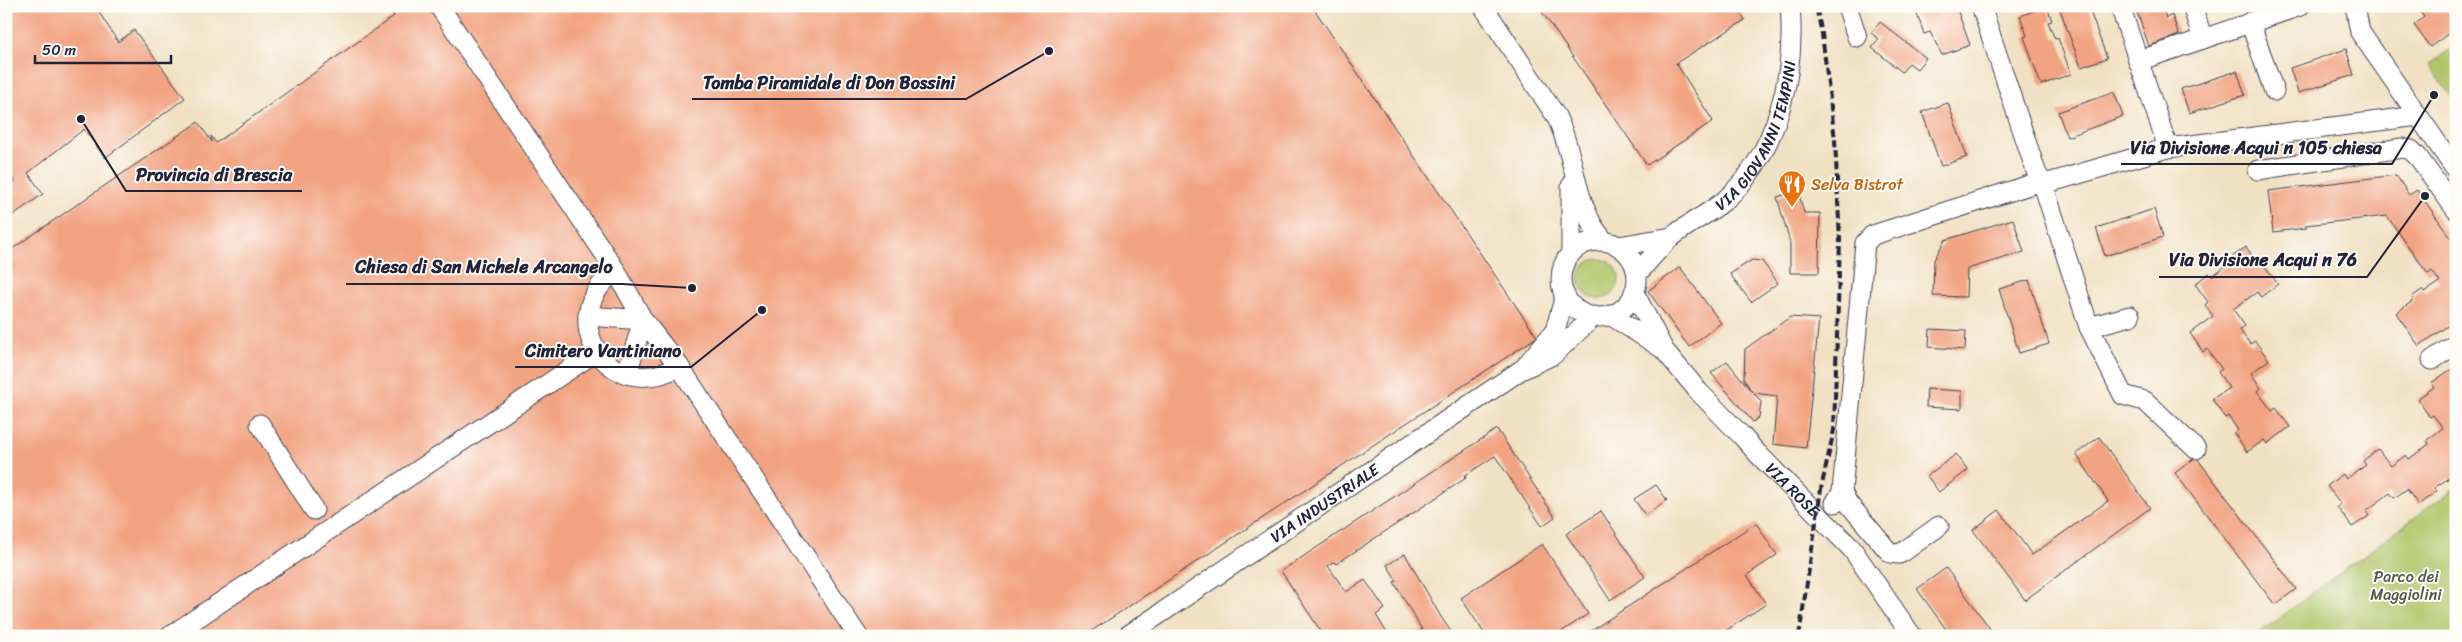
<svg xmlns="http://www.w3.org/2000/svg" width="2462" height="642" font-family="Sriracha,sans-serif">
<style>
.green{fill:#b0c468;stroke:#697352}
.building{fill:#f2a381}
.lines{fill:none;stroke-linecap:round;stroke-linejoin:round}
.minor-casing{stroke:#413f4f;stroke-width:21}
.minor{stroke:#fff;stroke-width:19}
.rail{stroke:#22223b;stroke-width:4;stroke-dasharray:8 4;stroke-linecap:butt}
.labels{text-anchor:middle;stroke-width:4;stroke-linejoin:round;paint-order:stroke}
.street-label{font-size:16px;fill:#22223b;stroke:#fdfcf7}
.food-label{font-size:16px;fill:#c56008;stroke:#fdfcf7;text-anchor:start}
.park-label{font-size:16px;fill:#545b4b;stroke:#fdfcf7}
.leader{fill:none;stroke:#22223b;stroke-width:2}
.callout-dot{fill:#22223b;stroke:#fdfcf7;stroke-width:2}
.callout-label{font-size:18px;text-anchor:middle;font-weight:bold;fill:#22223b;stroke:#fdfcf7;stroke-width:4;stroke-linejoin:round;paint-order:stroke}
</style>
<rect width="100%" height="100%" fill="#fdfcf7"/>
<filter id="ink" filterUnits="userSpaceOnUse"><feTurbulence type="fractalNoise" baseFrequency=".02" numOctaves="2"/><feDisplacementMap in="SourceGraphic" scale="10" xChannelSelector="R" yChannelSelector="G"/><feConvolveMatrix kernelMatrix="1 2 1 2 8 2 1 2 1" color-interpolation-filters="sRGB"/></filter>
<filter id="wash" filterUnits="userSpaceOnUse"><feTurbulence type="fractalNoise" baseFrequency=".0096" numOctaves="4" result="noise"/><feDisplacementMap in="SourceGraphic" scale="20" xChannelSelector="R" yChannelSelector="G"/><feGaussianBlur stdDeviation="1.12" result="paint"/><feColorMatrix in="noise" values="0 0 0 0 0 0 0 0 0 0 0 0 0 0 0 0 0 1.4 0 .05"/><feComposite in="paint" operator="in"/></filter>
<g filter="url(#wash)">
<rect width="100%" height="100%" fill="#f1e1c3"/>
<g class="green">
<path d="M2456,45V103L2428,65Z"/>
<circle cx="1599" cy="279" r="20"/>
<path d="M2456,487V636H2255L2256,635Z"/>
</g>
<g id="blocks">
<g class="building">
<path d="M9,6H95L118,42L134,30L185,98L105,158L84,129L28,173L43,194L6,220V188L15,182L6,166V109L9,107L6,103V8Z"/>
<path d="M387,6H1312L1537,337L1084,636H6V253L198,122L212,142L211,136L216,143L394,16Z"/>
<path d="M1538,6H1736L1745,20L1676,63L1713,121L1647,165Z"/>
<path d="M1928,6H1952L1953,10L1957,9L1970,45L1942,55L1930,32L1924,34L1916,11Z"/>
<path d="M2047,6L2052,21L2048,22L2055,39L2058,38L2071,74L2041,85L2024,37L2027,36L2020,16Z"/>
<path d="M2088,6L2107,58L2081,67L2059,7Z"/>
<path d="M2135,6H2162L2166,18L2172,15L2179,35L2149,46Z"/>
<path d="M2416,6H2456V28L2430,47L2414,25L2424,17Z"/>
<path d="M1880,22L1926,58L1917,69L1909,63L1902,72L1872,48L1879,39L1871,33Z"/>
<path d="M2346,49L2354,75L2298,93L2290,68Z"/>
<path d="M2237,71L2245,95L2189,113L2181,89Z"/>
<path d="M2114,92L2123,116L2067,137L2058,112Z"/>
<path d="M1948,103L1967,157L1941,166L1922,112Z"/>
<path d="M2396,175L2409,195L2417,190L2456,245V320L2419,346L2396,313L2414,300L2412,297L2423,289L2425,292L2440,282L2432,271L2428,274L2387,216L2306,225V228L2273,232L2268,191Z"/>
<path d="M1798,191L1804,213H1820L1819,273H1790V243L1777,197Z"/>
<path d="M2154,209L2163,237L2105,256L2096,228Z"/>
<path d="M2013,219L2024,252L1967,269L1966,297L1933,296L1934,260L1945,240Z"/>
<path d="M2246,247L2258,264L2261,261L2278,284L2261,297L2257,292L2233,309L2245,326L2240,330L2250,344L2255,341L2269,360L2251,373L2261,388L2257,391L2272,411L2276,408L2290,427L2267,444L2264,440L2247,452L2234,433L2238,430L2228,416L2225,418L2212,399L2229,388L2218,372L2222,369L2207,349L2203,352L2190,333L2213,316L2205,305L2208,302L2195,284L2209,273L2212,276L2234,260L2232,257Z"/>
<path d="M1752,260L1762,261L1778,283L1751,302L1730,274Z"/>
<path d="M1680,267L1721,323L1689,347L1648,291Z"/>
<path d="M2029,280L2049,344L2019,353L1999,289Z"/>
<path d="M1790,317L1819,319L1806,448L1773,444L1777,396L1754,393L1761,402L1759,417L1753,422L1711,373L1727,361L1752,392L1744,379L1745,349Z"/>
<path d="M1930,329L1966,331L1965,350L1929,347Z"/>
<path d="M2453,368L2456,372V479L2452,482L2449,478L2434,488L2437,491L2418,505L2407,489L2394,498L2390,493L2366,511L2369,516L2352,527L2337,507L2341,504L2327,486L2343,474L2346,479L2366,465L2363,461L2378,449L2391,466L2406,455L2409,459L2429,444L2427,440L2443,428L2433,415L2430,417L2417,399L2434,387L2431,383Z"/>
<path d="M1927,389L1962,391V409L1926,407Z"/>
<path d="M1497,429L1555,517L1542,526L1495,456L1464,476L1466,478L1336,564L1334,562L1328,566L1346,592L1365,580L1385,609L1376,615L1389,636H1324L1281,571Z"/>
<path d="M2099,437L2150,508L2025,600L1973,530L1999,510L2032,555L2108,501L2076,454Z"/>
<path d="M1956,454L1968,470L1939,492L1927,476Z"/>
<path d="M2196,457L2296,589L2275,605L2175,473Z"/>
<path d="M1656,485L1667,500L1645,515L1634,499Z"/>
<path d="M1601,511L1645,577L1610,600L1566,534Z"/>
<path d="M1756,523L1777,555L1747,575L1766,604L1718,636H1583Z"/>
<path d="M1542,544L1588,614L1555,636H1486L1461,598Z"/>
<path d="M1405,554L1441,617L1454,636H1413L1422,630L1394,582L1397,581L1387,565Z"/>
<path d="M1946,568L1994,634L1991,636H1951L1917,589Z"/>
</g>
</g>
</g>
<g filter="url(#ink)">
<use href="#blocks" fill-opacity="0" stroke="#413f4f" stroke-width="1"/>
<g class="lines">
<g class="minor-casing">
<g id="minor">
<path d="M439,6L616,271L643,320L679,366L858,636"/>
<path d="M1483,6L1556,116C1573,150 1574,190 1591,222C1594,229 1600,235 1604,241"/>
<path d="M1847,6L1857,37"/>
<path d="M1981,6L2037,174L2042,181L2048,183L2168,148L2418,116"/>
<path d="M2120,6L2168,148"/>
<path d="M2192,6L2203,39"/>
<path d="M2355,6L2360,32L2456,170"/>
<path d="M2250,22L2274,91"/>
<path d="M2138,61L2300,6"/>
<path d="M2258,170L2402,148L2411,150L2418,157L2456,210"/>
<circle cx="1599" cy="279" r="38"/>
<path d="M1618,246L1672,237"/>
<path d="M1571,253V186"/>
<path d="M616,271C551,318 610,407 679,366"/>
<path id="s1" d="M1637,274C1648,262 1660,246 1673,236C1689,223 1708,214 1724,201C1777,155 1796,75 1790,6"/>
<path id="s2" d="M1634,292L1664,350L1699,392L1741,435L1757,453L1852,549L1912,636"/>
<path d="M1610,315L1663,349"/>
<path d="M588,316L643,320L627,374"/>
<path d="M2089,327L2130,316"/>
<path d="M2432,360L2456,344"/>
<path d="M1527,364L1555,331L1565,295"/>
<path d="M260,424L314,510"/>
<path d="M1842,492L1847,502L1890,553L1899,554L1903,552L1939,526"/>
<path d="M1835,503L1842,492L1865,243L1873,235L2042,181L2089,327L2123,395L2145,401L2196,449"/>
<path d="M170,636L597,351"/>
<path id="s3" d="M1127,636L1521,370L1553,355L1594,316"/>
</g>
</g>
<use href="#minor" class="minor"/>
<path class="rail" d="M1799,636L1821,489L1834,430L1840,241L1835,140L1822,34L1816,6"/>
</g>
</g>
<defs>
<g id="restaurant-pin" transform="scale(1.4375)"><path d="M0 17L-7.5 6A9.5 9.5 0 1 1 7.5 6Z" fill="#e8710a" stroke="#fdfcf7"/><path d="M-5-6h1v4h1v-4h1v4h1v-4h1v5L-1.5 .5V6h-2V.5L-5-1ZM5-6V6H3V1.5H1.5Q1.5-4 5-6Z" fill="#fff"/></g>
</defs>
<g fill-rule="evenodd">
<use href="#restaurant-pin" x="1792" y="184"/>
</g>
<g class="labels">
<g class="street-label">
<text dy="6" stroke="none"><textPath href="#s1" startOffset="189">VIA GIOVANNI TEMPINI</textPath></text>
<text dy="6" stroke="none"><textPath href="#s2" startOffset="255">VIA ROSE</textPath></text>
<text dy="6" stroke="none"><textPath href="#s3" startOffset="238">VIA INDUSTRIALE</textPath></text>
</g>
<g class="food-label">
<text x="1811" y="190">Selva Bistrot</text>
</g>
<g class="park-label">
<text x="2406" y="582">Parco dei<tspan x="2406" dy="18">Maggiolini</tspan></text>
</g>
</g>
<path class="leader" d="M1049 51L966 99H692M2434 95L2392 164H2121M81 119L126 191H302M2425 196L2367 277H2159M692 288L622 284H346M762 310L691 367H515"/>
<g class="callout-dot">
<circle cx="1049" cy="51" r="5"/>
<circle cx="2434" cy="95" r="5"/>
<circle cx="81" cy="119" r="5"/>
<circle cx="2425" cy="196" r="5"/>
<circle cx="692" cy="288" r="5"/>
<circle cx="762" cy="310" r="5"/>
</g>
<g class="callout-label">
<text x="829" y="89">Tomba Piramidale di Don Bossini</text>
<text x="2256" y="154">Via Divisione Acqui n 105 chiesa</text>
<text x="214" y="181">Provincia di Brescia</text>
<text x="2263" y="266">Via Divisione Acqui n 76</text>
<text x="484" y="273">Chiesa di San Michele Arcangelo</text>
<text x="603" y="357">Cimitero Vantiniano</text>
</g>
<rect width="2462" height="642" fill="none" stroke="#fdfcf7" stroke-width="25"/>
<path d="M35 55v8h136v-8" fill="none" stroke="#22223b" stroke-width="2.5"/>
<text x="42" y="55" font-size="15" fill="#22223b" stroke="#fdfcf7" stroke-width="4" paint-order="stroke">50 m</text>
</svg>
